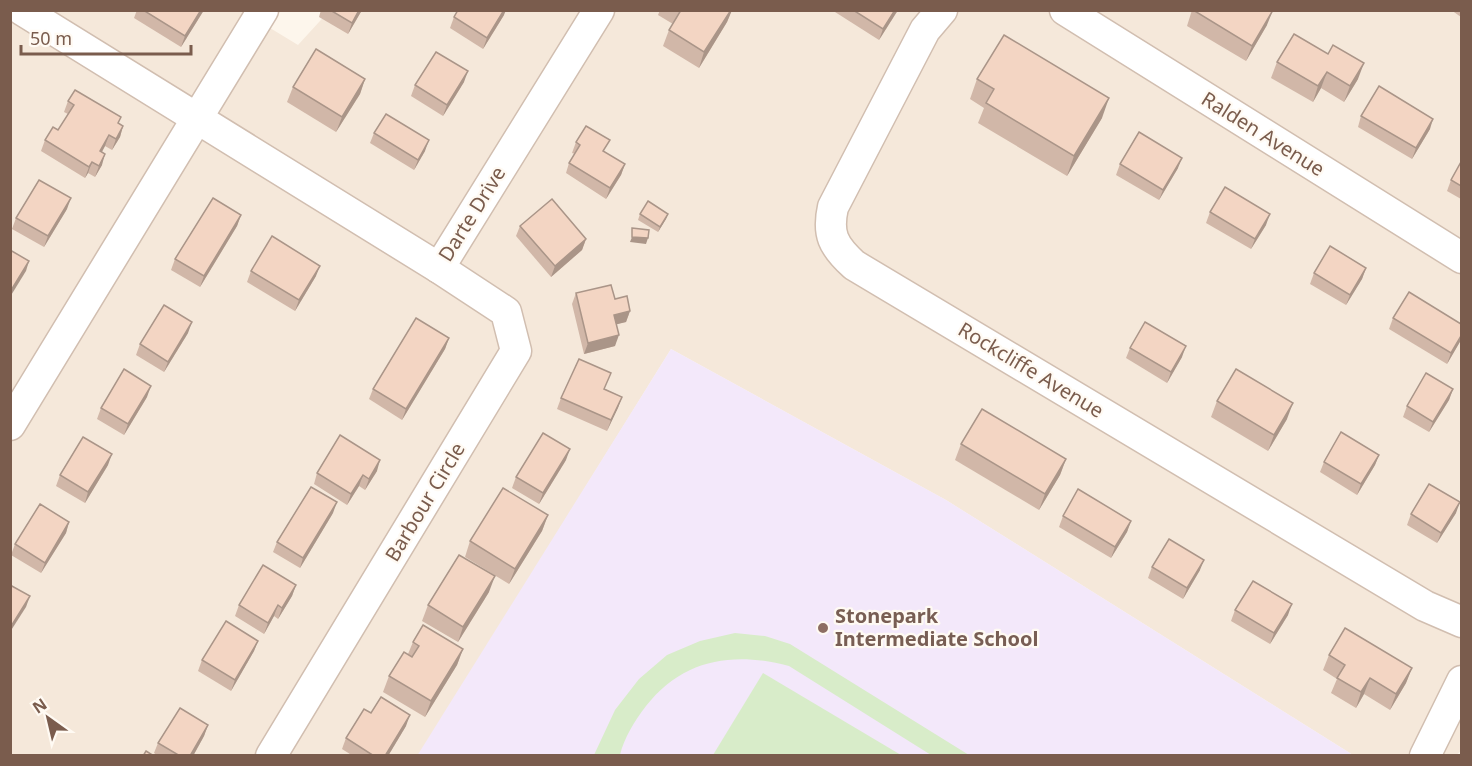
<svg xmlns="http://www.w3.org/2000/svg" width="1472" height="766" font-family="'Noto Sans',sans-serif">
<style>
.residential{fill:#f5e8da}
.education{fill:#f3e8fa}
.green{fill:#d8ecc9}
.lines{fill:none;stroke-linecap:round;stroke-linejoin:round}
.minor-casing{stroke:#d1beb0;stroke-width:33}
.minor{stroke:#fff;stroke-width:30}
.wall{fill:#d1b7a8}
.shaded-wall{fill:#aa9588}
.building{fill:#f3d5c3;stroke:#aa9588;stroke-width:1.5}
.education-dot{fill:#8d6e63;stroke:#fffaf3;stroke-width:2}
.labels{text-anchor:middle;stroke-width:4.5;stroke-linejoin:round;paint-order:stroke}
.street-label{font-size:20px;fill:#7a5c4d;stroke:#fffaf3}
.education-label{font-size:20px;font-weight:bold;fill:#785e54;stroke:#fffaf3;text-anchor:start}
</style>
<rect width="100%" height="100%" fill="#fdf6ec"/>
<path class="residential" d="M330,10L1461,11V751L1455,756L1353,755L946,500L671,349L419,755H11L10,11H242L298,45Z"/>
<path class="education" d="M671,349L946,500L1353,755L417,756Z"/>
<g class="green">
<path d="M735,633L765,636L790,644L969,755H931L789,666C733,651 683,659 646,706C635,720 624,738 620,755H594L615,710L639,679L667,655L700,641Z"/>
<path d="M763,673L901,755H713Z"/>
</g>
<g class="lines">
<g class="minor-casing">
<g id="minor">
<path d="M22,10L439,268L599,10"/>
<path d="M942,10L925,30L833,207C827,234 833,246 854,265L1425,606L1462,622"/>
<path d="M1065,10L1462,258"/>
<path d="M10,425L263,10"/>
<path d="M271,756L516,351L506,312L439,268"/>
<path d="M1425,756L1462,681"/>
</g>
</g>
<use href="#minor" class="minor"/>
</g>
<g class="wall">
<path d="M137,10H204L181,47L134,18Z"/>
<path d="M321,10H362L348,34L319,17Z"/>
<path d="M660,10H732L727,22L699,68L663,46L669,30L673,24L658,15Z"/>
<path d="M835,10H898L879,40L835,12Z"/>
<path d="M1192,10L1267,25L1246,61L1187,26Z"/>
<path d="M1451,10H1461V17Z"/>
<path d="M504,15L483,49L450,28L454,17Z"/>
<path d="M1277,62L1358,79L1344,102L1321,88L1313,102L1271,78Z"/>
<path d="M365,79L360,94L336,132L287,102L293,87Z"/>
<path d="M977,79L1102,118L1067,176L978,123L984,108L970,99Z"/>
<path d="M464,82L443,116L411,96L415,85Z"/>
<path d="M68,101L123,126L120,137L112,150L105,146L102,152V165L95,177L88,173L85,178L41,151L45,140L58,130L68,114L64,112Z"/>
<path d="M1361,116L1430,129L1412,159L1358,127Z"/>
<path d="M374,133L425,151L414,170L370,143Z"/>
<path d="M576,142L605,152L625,164L621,175L606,199L566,173L569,163L575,154L572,153Z"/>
<path d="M1461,162V199L1447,191L1451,180Z"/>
<path d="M1120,164L1178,168L1159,200L1116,175Z"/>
<path d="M67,209L44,247L12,229L16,218Z"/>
<path d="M1210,212L1266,225L1251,249L1206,223Z"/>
<path d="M640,214H668L666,219L658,232L638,220Z"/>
<path d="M241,215L237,226L200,287L171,270L175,259Z"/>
<path d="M520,226L586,239L582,250L551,277L516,236Z"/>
<path d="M1366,268L1362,279L1346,305L1310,284L1314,273Z"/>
<path d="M251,271L316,276L295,311L247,282Z"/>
<path d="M576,293L615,299L630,311L626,322L616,324L615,346L584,354L572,304Z"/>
<path d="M1393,318L1461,340L1447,364L1389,329Z"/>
<path d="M188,333L164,372L136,355L140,344Z"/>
<path d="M449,338L445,349L402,420L369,399L373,389Z"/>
<path d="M1130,348L1182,357L1167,383L1126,358Z"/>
<path d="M605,389L622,397L607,431L557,409L561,398Z"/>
<path d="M1453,389L1449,400L1429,432L1403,417L1407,406Z"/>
<path d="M147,397L124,435L97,419L101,408Z"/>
<path d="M1217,401L1287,419L1268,451L1211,417Z"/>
<path d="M961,444L1066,459L1060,475L1039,510L955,460Z"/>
<path d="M1379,455L1375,465L1357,495L1320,472L1324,462Z"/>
<path d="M566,460L539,504L512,488L516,477Z"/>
<path d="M108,465L85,503L56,486L60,475Z"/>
<path d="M377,471L365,490L359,486L347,505L314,484L317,473Z"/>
<path d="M333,513L300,568L273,552L277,542Z"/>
<path d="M1456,513L1437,543L1407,525L1411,514Z"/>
<path d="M548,515L542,531L509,584L465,557L470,541Z"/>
<path d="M1063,516L1131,521L1127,532L1111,558L1059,527Z"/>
<path d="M69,522L66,533L41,573L11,555L15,544Z"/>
<path d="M1152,567L1200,570L1183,599L1148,578Z"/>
<path d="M296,585L292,596L278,619L274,616L264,634L235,616L239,605Z"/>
<path d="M489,592L458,642L422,621L428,605Z"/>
<path d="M1235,610L1288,615L1270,644L1231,621Z"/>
<path d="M258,641L254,651L231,691L198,671L202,660Z"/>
<path d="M413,642L463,649L457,665L425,717L383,692L389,676L408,654Z"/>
<path d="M1329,655L1412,668L1406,683L1390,710L1364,694L1356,708L1331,693L1337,679L1323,670Z"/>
<path d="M371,713L406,726L388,756H353L342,749L346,738Z"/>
<path d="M208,725L204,736L193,756H158L154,753L158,743Z"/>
</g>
<g class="shaded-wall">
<path d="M201,10H204L181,47L185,36Z"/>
<path d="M359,10H362L348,34L352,23Z"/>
<path d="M504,10H506L504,15L483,49L487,38Z"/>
<path d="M731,10H732L727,22L699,68L704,52Z"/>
<path d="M895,10H898L879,40L883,29Z"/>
<path d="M1273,10L1267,25L1246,61L1252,46Z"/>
<path d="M1364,63L1358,79L1344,102L1350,86Z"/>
<path d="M468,71L464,82L443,116L447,105Z"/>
<path d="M1327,72L1321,88L1313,102L1318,86Z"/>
<path d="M365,79L360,94L336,132L342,117Z"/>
<path d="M1109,98L1102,118L1067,176L1074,156Z"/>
<path d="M1433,119L1430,129L1412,159L1416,148Z"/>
<path d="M123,126L120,137L112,150L116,139Z"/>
<path d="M109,135L105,146L96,162L100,151Z"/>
<path d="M429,140L425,151L414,170L418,160Z"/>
<path d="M105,154L102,165L95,177L99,166Z"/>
<path d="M1182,158L1178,168L1159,200L1163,190Z"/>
<path d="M92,162L88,173L85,178L89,167Z"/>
<path d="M625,164L621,175L606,199L610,188Z"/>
<path d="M71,198L67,209L44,247L48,236Z"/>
<path d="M668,214L666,219L658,232L660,227Z"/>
<path d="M1270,214L1266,225L1251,249L1255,239Z"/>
<path d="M241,215L237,226L200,287L204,276Z"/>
<path d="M632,237L648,238L646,244L630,242Z"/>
<path d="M586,239L582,250L551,277L555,266Z"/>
<path d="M29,261L26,271L10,297V292Z"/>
<path d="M320,266L316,276L295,311L299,300Z"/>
<path d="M1366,268L1362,279L1346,305L1350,295Z"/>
<path d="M630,311L626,322L610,326L614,315Z"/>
<path d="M192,322L188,333L164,372L168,362Z"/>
<path d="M619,335L615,346L584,354L588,343Z"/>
<path d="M1461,336V340L1447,364L1451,353Z"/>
<path d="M449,338L445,349L402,420L406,409Z"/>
<path d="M1186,346L1182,357L1167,383L1171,372Z"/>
<path d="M151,386L147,397L124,435L128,424Z"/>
<path d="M1453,389L1449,400L1429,432L1433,422Z"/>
<path d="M622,397L618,408L607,431L611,420Z"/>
<path d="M1293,403L1287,419L1268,451L1274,435Z"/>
<path d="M570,449L566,460L539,504L543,493Z"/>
<path d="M112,454L108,465L85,503L88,492Z"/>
<path d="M1379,455L1375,465L1357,495L1361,484Z"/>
<path d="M1066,459L1060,475L1039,510L1045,494Z"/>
<path d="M380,460L377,471L365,490L369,479Z"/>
<path d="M363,475L359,486L347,505L351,494Z"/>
<path d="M337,502L333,513L300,568L303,558Z"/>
<path d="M1460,502L1456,513L1437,543L1441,533Z"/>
<path d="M548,515L542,531L509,584L515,569Z"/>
<path d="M1131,521L1127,532L1111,558L1115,547Z"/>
<path d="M69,522L66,533L41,573L45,563Z"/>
<path d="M1204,560L1200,570L1183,599L1187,588Z"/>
<path d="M495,576L489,592L458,642L463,627Z"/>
<path d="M296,585L292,596L278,619L282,608Z"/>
<path d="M30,596L26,607L10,632V628Z"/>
<path d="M1292,604L1288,615L1270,644L1274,633Z"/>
<path d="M278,605L274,616L264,634L268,623Z"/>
<path d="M258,641L254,651L231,691L235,680Z"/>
<path d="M463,649L457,665L425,717L431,701Z"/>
<path d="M1412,668L1406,683L1390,710L1396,694Z"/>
<path d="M1370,678L1364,694L1356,708L1361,692Z"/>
<path d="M410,715L406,726L388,756H385Z"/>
<path d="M208,725L204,736L193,756H190Z"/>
</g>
<g class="building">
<path d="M143,10H201L185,36Z"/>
<path d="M330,10H359L352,23Z"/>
<path d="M458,10H504L487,38L454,17Z"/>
<path d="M681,10H731L704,52L669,30Z"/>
<path d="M853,10H895L883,29Z"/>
<path d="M1193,10H1273L1252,46Z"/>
<path d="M1294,34L1328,54L1333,45L1364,63L1350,86L1327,72L1318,86L1277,62Z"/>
<path d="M1004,35L1109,98L1074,156L986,103L994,89L977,79Z"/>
<path d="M316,49L365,79L342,117L293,87Z"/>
<path d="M436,52L468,71L447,105L415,85Z"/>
<path d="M1379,86L1433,119L1416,148L1361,116Z"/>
<path d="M75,90L121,117L118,123L123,126L116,139L109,135L100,151L105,154L99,166L92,162L89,167L45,140L53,127L58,130L74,105L68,101Z"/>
<path d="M386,114L429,140L418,160L374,133Z"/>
<path d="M586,126L610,140L603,151L625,164L610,188L569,163L580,145L576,142Z"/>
<path d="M1139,132L1182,158L1163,190L1120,164Z"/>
<path d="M1461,162V186L1451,180Z"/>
<path d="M39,180L71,198L48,236L16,218Z"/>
<path d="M1225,187L1270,214L1255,239L1210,212Z"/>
<path d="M213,198L241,215L204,276L175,259Z"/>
<path d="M552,199L586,239L555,266L520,226Z"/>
<path d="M648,201L668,214L660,227L640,214Z"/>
<path d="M632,228L649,230L648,238L632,237Z"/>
<path d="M272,236L320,266L299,300L251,271Z"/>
<path d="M1330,246L1366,268L1350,295L1314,273Z"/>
<path d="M10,250L29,261L10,292Z"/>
<path d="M611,285L615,299L627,296L630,311L614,315L619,335L588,343L576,293Z"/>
<path d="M1409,292L1461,324V336L1451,353L1393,318Z"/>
<path d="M164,305L192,322L168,362L140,344Z"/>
<path d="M416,318L449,338L406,409L373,389Z"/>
<path d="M1145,322L1186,346L1171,372L1130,348Z"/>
<path d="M579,359L611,373L604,389L622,397L611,420L561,398Z"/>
<path d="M124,369L151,386L128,424L101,408Z"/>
<path d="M1236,369L1293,403L1274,435L1217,401Z"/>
<path d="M1426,373L1453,389L1433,422L1407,406Z"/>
<path d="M982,409L1066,459L1045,494L961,444Z"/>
<path d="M1341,432L1379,455L1361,484L1324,462Z"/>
<path d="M543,433L570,449L543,493L516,477Z"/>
<path d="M340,435L380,460L369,479L363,475L351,494L317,473Z"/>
<path d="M83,437L112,454L88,492L60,475Z"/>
<path d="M1429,484L1460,502L1441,533L1411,514Z"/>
<path d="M311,487L337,502L303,558L277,542Z"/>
<path d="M503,488L548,515L515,569L470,541Z"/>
<path d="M1078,489L1131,521L1115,547L1063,516Z"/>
<path d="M40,504L69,522L45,563L15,544Z"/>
<path d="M1169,539L1204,560L1187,588L1152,567Z"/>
<path d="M459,555L495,576L463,627L428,605Z"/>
<path d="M263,565L296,585L282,608L278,605L268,623L239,605Z"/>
<path d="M1253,581L1292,604L1274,633L1235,610Z"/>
<path d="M10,585L30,596L10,628Z"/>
<path d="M226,621L258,641L235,680L202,660Z"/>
<path d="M423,625L463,649L431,701L389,676L404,652L412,657L419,646L413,642Z"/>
<path d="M1345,628L1412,668L1396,694L1370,678L1361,692L1337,678L1345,665L1329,655Z"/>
<path d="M381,697L410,715L385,756H374L346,738L364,709L371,713Z"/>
<path d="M180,708L208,725L190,756H180L158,743Z"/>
<path d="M146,751L154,756H143Z"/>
</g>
<circle class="education-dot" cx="823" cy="628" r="6"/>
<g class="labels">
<g class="street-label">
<text transform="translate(1263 134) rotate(32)" y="7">Ralden Avenue</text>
<text transform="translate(472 214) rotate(-58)" y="7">Darte Drive</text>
<text transform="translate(1031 370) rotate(31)" y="7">Rockcliffe Avenue</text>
<text transform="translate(425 502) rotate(-59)" y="7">Barbour Circle</text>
</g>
<g class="education-label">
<text x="835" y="623">Stonepark<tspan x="835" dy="23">Intermediate School</tspan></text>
</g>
</g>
<rect width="1472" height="766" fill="none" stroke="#7a5c4d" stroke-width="24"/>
<g transform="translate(48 718) rotate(326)" stroke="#fffaf3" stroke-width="4.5" paint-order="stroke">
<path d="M0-4.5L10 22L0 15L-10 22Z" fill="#7a5c4d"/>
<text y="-9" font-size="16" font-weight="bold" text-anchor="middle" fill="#7a5c4d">N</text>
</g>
<path d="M21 45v9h170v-9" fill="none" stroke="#7a5c4d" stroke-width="3"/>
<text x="30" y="45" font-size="18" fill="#7a5c4d" stroke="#fffaf3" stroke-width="4.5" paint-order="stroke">50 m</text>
</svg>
